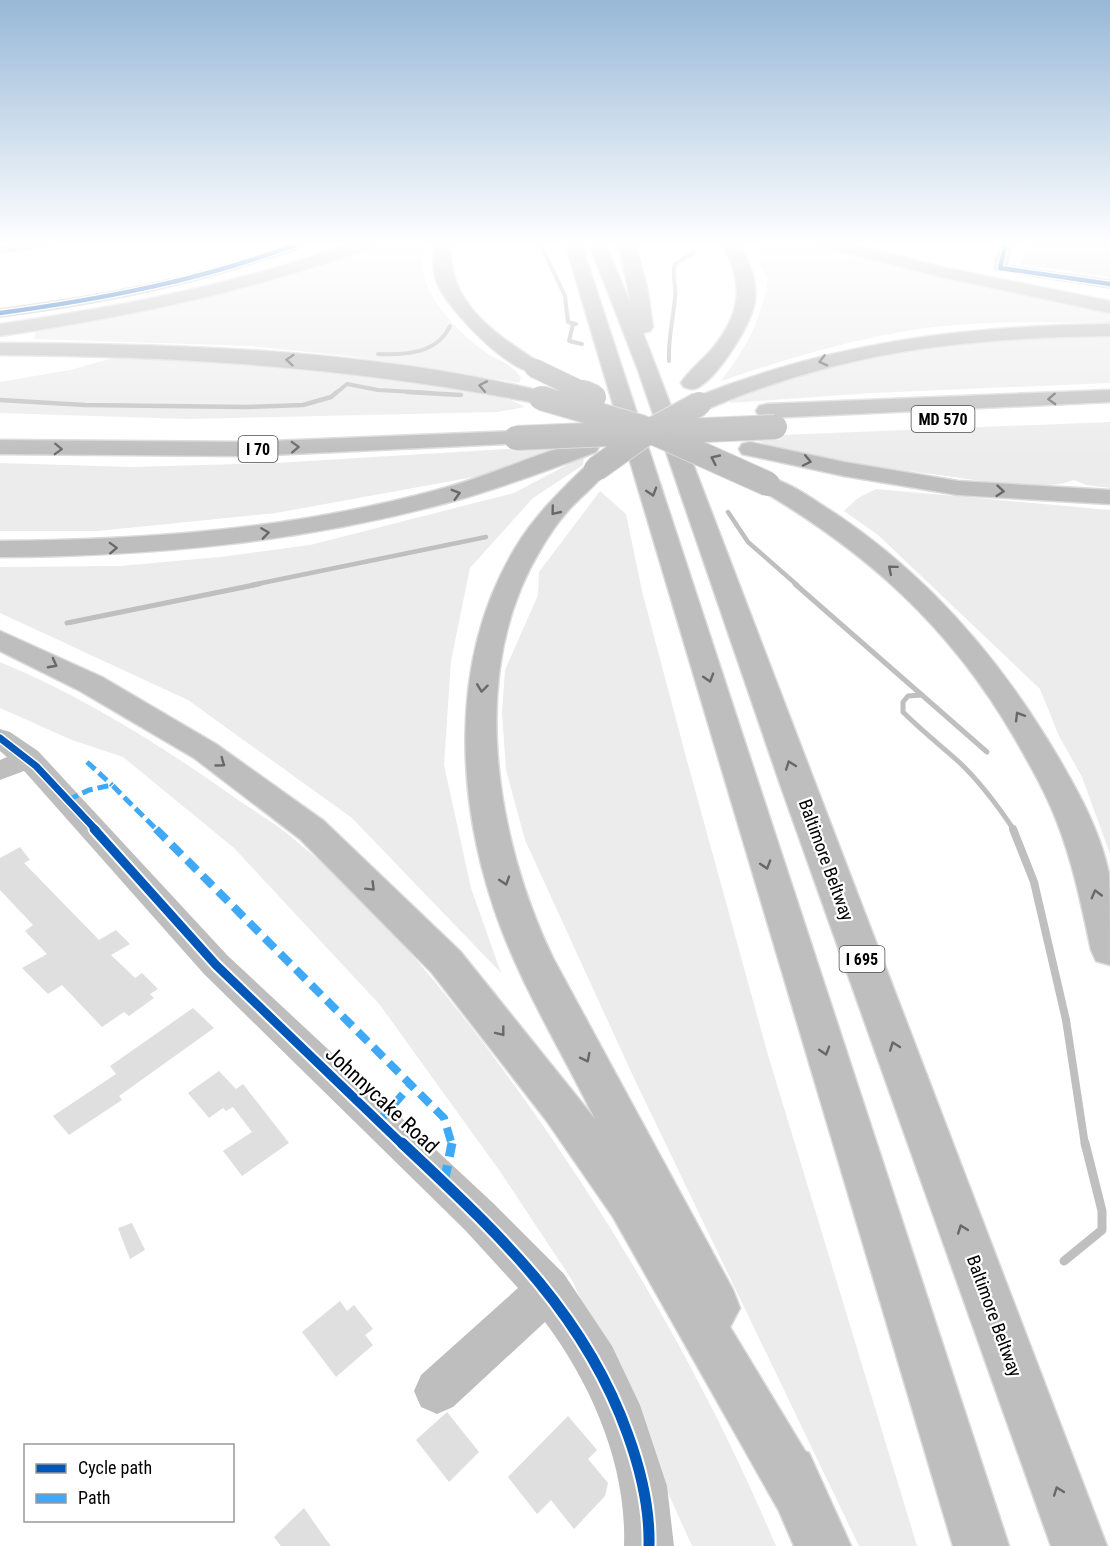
<svg xmlns="http://www.w3.org/2000/svg" width="1110" height="1546" font-family="'Roboto Condensed',sans-serif">
<style>
.green{fill:#ececec}
.lines{fill:none;stroke-linecap:round;stroke-linejoin:round}
.stream-far4{stroke:#bfbfbf;stroke-width:4}
.stream-far3{stroke:#bfbfbf;stroke-width:4.5}
.stream-far2{stroke:#bfbfbf;stroke-width:5}
.stream-far1{stroke:#bfbfbf;stroke-width:8}
.stream{stroke:#bfbfbf;stroke-width:9}
.building{fill:#dfdfdf}
.highway-casing{stroke:#dbdbdb;stroke-width:3}
.minor{fill:#bebebe;fill-rule:evenodd}
.highway{fill:#bebebe;fill-rule:evenodd}
.highway-bridge-far1-casing{stroke:#dbdbdb;stroke-width:20;stroke-linecap:butt}
.highway-bridge-casing{stroke:#dbdbdb;stroke-width:26;stroke-linecap:butt}
.highway-bridge-far1{stroke:#bebebe;stroke-width:19}
.highway-bridge{stroke:#bebebe;stroke-width:24}
.quiet-far2{stroke:#3fa9f5;stroke-width:5;stroke-dasharray:11 5;stroke-linecap:butt}
.quiet-far1{stroke:#3fa9f5;stroke-width:8;stroke-dasharray:14 8;stroke-linecap:butt}
.quiet{stroke:#3fa9f5;stroke-width:9;stroke-dasharray:18 9;stroke-linecap:butt}
.cycleway-far3-casing{stroke:#fff;stroke-width:7}
.cycleway-far2-casing{stroke:#fff;stroke-width:10}
.cycleway-far1-casing{stroke:#fff;stroke-width:13}
.cycleway-casing{stroke:#fff;stroke-width:15}
.cycleway-far3{stroke:#0057b8;stroke-width:4.5}
.cycleway-far2{stroke:#0057b8;stroke-width:7}
.cycleway-far1{stroke:#0057b8;stroke-width:9}
.cycleway{stroke:#0057b8;stroke-width:11}
.oneway{stroke:#686868}
.labels{text-anchor:middle;stroke-width:4.5;stroke-linejoin:round;paint-order:stroke}
.shield{fill:#fff;stroke:#4c4c4c;stroke-width:1.5}
.shield-label{font-size:16px;font-weight:bold;fill:#000}
.street-label{font-size:18px;fill:#000;stroke:#fff}
.near-street-label{font-size:21px;fill:#000;stroke:#fff}
</style>
<rect width="100%" height="100%" fill="#fff"/>
<g class="green">
<path d="M386,243H426C411,286 451,326 484,351C497,361 512,363 521,378L519,383L348,356L250,346L34,339L36,330C156,314 273,285 386,243Z"/>
<path d="M770,243H804L901,268L1110,314V323C1041,322 969,320 901,332C840,343 779,361 721,381C747,346 761,322 768,278L759,262V252Z"/>
<path d="M1110,335V383L872,393L730,403L734,396L813,370L966,342Z"/>
<path d="M113,358C226,362 339,368 450,388C475,393 504,394 525,407L498,412L188,419L0,413V382L70,370Z"/>
<path d="M1110,422V488L1086,485L1074,480C1043,492 980,481 946,476C888,468 829,462 773,447L758,441L754,436Z"/>
<path d="M553,446L567,449L490,474L276,513L98,531H0V463L131,467L276,463Z"/>
<path d="M584,456L583,465L533,498L470,568L451,661L444,765L471,888L501,973L352,818L188,700L0,613V567L120,566L220,557L310,545L514,493Z"/>
<path d="M876,489L1110,510V854L1082,777L1059,736L1040,689L878,535L844,511L858,498Z"/>
<path d="M600,491L626,514L642,591L686,757L768,1055L917,1546H859L633,1076L525,840L506,770L502,712L505,670L538,595L539,572Z"/>
<path d="M0,662C82,696 159,744 231,795C252,810 275,823 295,840C386,915 459,1007 527,1103C625,1241 710,1390 776,1546H692L572,1280L499,1170L380,1005L234,848L123,757L72,740L0,708Z"/>
</g>
<g class="lines">
<g class="stream-far4">
<path d="M540,243L565,296L568,322L576,324"/>
<path d="M573,324L569,341L582,344"/>
<path d="M378,354C405,355 437,354 450,326"/>
<path d="M669,361C668,338 673,320 675,298C677,285 671,276 675,264L695,252"/>
<path d="M336,393L347,384L378,390L432,393"/>
</g>
<g class="stream-far3">
<path d="M407,392L461,395"/>
<path d="M0,400L85,405L246,407L303,405L331,397L337,392"/>
<path d="M728,512L748,542L797,585"/>
<path d="M252,585L486,537"/>
</g>
<g class="stream-far2">
<path d="M795,584L987,752"/>
<path d="M67,623L259,584"/>
<path d="M922,695L908,696L903,702V712C921,730 940,745 959,762C980,782 998,806 1014,830"/>
</g>
<path class="stream-far1" d="M1013,829L1034,882L1066,1020L1085,1145"/>
<path class="stream" d="M1064,1261L1102,1230V1211L1085,1143"/>
</g>
<g class="building">
<path d="M1030,243H1110V277L1019,264Z"/>
<path d="M20,847L30,860L24,863L99,940L116,930L130,944L111,955L135,978L142,973L158,989L150,994L154,998L129,1016L124,1012L102,1027L62,985L48,994L22,968L47,954L25,931L33,925L0,890V858Z"/>
<path d="M193,1008L214,1028L119,1096L122,1100L69,1135L53,1116L116,1074L110,1066Z"/>
<path d="M219,1071L236,1089L243,1084L289,1143L242,1176L223,1151L252,1132L233,1107L226,1111L223,1108L209,1118L188,1093Z"/>
<path d="M132,1223L145,1250L130,1259L118,1228Z"/>
<path d="M340,1301L347,1311L354,1305L373,1329L365,1335L373,1345L336,1377L302,1332Z"/>
<path d="M447,1412L479,1452L449,1482L416,1440Z"/>
<path d="M568,1416L597,1450L588,1459L608,1483L605,1496L574,1529L551,1500L537,1514L508,1477Z"/>
<path d="M304,1508L322,1534L331,1546H281L274,1537Z"/>
</g>
<g class="lines">
<g class="highway-casing">
<g id="highway">
<path d="M352,243H375L373,247C252,291 128,317 0,336V324C120,307 238,284 352,243Z"/>
<path d="M435,243H451C447,305 495,333 541,364L544,368L541,372C513,379 449,310 438,285C432,271 433,257 435,243Z"/>
<path d="M565,243H581L1009,1546H953Z"/>
<path d="M589,243H605L631,305L619,243H635L647,287L653,327L650,331L643,333L1107,1546H1051L780,784L638,370Z"/>
<path d="M722,243H738C749,261 757,278 755,300C753,322 718,378 697,388C693,390 688,389 684,387L681,383C689,370 702,361 712,349C742,313 744,283 722,243Z"/>
<path d="M820,243H847L946,268L1110,301V313L946,278L822,247Z"/>
<path d="M1110,324V336C963,338 844,351 707,409H691L688,404L691,399C829,343 962,326 1110,324Z"/>
<path d="M0,343C182,344 371,349 549,393L552,398L549,403L541,404C362,368 183,356 0,355Z"/>
<path d="M1110,390V402L767,418L759,416L756,411L759,406L767,404Z"/>
<path d="M516,431L524,433L527,438L524,443L246,456L0,454V440L246,442Z"/>
<path d="M588,440L596,442L599,447L596,452C549,470 503,487 454,501C305,542 154,556 0,557V541C148,540 294,529 437,490C488,477 538,452 588,440Z"/>
<path d="M750,442L844,462L958,481L1110,490V504L958,495L844,476L742,454L739,449L742,444Z"/>
<path d="M596,462L604,464L608,469C597,485 580,497 567,512C557,523 548,537 541,549C467,670 495,837 553,958L733,1290L740,1308L730,1327L805,1451L809,1453L851,1546H794L779,1511L613,1217L546,1120L432,973L300,839L194,758L80,691L0,651V631L102,677L216,744L324,821L460,951L595,1119C564,1056 526,994 501,928C456,808 447,663 514,550C533,517 561,490 588,464Z"/>
<path d="M768,477C792,483 815,501 836,514C930,577 1001,660 1058,757C1079,793 1101,833 1109,874C1110,898 1110,939 1110,965L1096,961L1091,950C1082,907 1073,863 1057,822C1046,793 1030,765 1014,737C950,627 868,553 759,489L756,484L759,479Z"/>
</g>
</g>
<g class="minor">
<path d="M20,243H55L48,247L0,254V246Z"/>
<path d="M288,243H307C298,253 274,258 261,262C176,290 89,306 0,318V308C98,295 195,278 288,243Z"/>
<path d="M999,243H1013L1008,265L1110,279V289L995,271L993,268Z"/>
<path d="M0,729L10,732L38,751L228,956L493,1203L564,1274L612,1346L640,1405L667,1486L674,1546H624C627,1466 592,1385 545,1322L453,1407L437,1414L421,1407L414,1391L421,1375L518,1288L465,1230L204,974L26,773L24,771L0,780V760L7,757L0,751Z"/>
</g>
<use href="#highway" class="highway"/>
<g class="highway-bridge-far1-casing">
<path id="highway-bridge-far1" d="M534,368L586,393"/>
</g>
<g class="highway-bridge-casing">
<g id="highway-bridge">
<path d="M583,392L594,397"/>
<path d="M541,398L641,427L768,484"/>
<path d="M516,438L775,427"/>
<path d="M596,469L648,432L699,404"/>
</g>
</g>
<use href="#highway-bridge-far1" class="highway-bridge-far1"/>
<use href="#highway-bridge" class="highway-bridge"/>
<g class="quiet-far2">
<path d="M87,762L112,785"/>
<path d="M68,800L89,790L112,785L157,830"/>
</g>
<g class="quiet-far1">
<path d="M156,829L444,1118L452,1145"/>
<path d="M379,1121L411,1085"/>
</g>
<path class="quiet" d="M444,1183L452,1143"/>
<g class="cycleway-far3-casing">
<g id="cycleway-far3">
<path d="M1006,243L1000,268L1110,284"/>
<path d="M0,313C103,299 203,280 300,243"/>
</g>
</g>
<g class="cycleway-far2-casing">
<path id="cycleway-far2" d="M0,738L36,766L96,830"/>
</g>
<g class="cycleway-far1-casing">
<path id="cycleway-far1" d="M94,829L216,965L403,1145"/>
</g>
<g class="cycleway-casing">
<path id="cycleway" d="M402,1143C495,1231 584,1311 628,1435C641,1471 650,1507 649,1546"/>
</g>
<use href="#cycleway-far3" class="cycleway-far3"/>
<use href="#cycleway-far2" class="cycleway-far2"/>
<use href="#cycleway-far1" class="cycleway-far1"/>
<use href="#cycleway" class="cycleway"/>
</g>
<defs><path id="oneway-chevron" d="M-2-3.5L2.5 0L-2 3.5" fill="none" stroke-width="1.6" stroke-linecap="round" stroke-linejoin="round" transform="scale(1.5)"/></defs>
<g class="oneway">
<use href="#oneway-chevron" transform="translate(290 360) rotate(-175)"/>
<use href="#oneway-chevron" transform="translate(823 361) rotate(166)"/>
<use href="#oneway-chevron" transform="translate(483 386) rotate(-169)"/>
<use href="#oneway-chevron" transform="translate(1052 399) rotate(178)"/>
<use href="#oneway-chevron" transform="translate(295 447) rotate(-2)"/>
<use href="#oneway-chevron" transform="translate(58 449) rotate(2)"/>
<use href="#oneway-chevron" transform="translate(715 459) rotate(-155)"/>
<use href="#oneway-chevron" transform="translate(807 461) rotate(12)"/>
<use href="#oneway-chevron" transform="translate(1000 491) rotate(5)"/>
<use href="#oneway-chevron" transform="translate(652 492) rotate(73)"/>
<use href="#oneway-chevron" transform="translate(456 494) rotate(-16)"/>
<use href="#oneway-chevron" transform="translate(555 511) rotate(129)"/>
<use href="#oneway-chevron" transform="translate(265 533) rotate(-8)"/>
<use href="#oneway-chevron" transform="translate(113 548) rotate(-2)"/>
<use href="#oneway-chevron" transform="translate(892 569) rotate(-140)"/>
<use href="#oneway-chevron" transform="translate(53 664) rotate(28)"/>
<use href="#oneway-chevron" transform="translate(709 678) rotate(73)"/>
<use href="#oneway-chevron" transform="translate(482 688) rotate(97)"/>
<use href="#oneway-chevron" transform="translate(1019 716) rotate(-121)"/>
<use href="#oneway-chevron" transform="translate(221 763) rotate(36)"/>
<use href="#oneway-chevron" transform="translate(790 765) rotate(-110)"/>
<use href="#oneway-chevron" transform="translate(766 865) rotate(73)"/>
<use href="#oneway-chevron" transform="translate(505 881) rotate(72)"/>
<use href="#oneway-chevron" transform="translate(371 887) rotate(45)"/>
<use href="#oneway-chevron" transform="translate(1096 894) rotate(-105)"/>
<use href="#oneway-chevron" transform="translate(501 1032) rotate(52)"/>
<use href="#oneway-chevron" transform="translate(894 1046) rotate(-110)"/>
<use href="#oneway-chevron" transform="translate(825 1051) rotate(73)"/>
<use href="#oneway-chevron" transform="translate(586 1058) rotate(63)"/>
<use href="#oneway-chevron" transform="translate(962 1229) rotate(-110)"/>
<use href="#oneway-chevron" transform="translate(1058 1491) rotate(-110)"/>
</g>
<linearGradient id="sky" x2="0" y2="1"><stop stop-color="#97b8d8"/><stop offset="0.53" stop-color="#fff"/><stop offset="1" stop-color="#fff" stop-opacity="0"/></linearGradient>
<rect width="1110" height="459" fill="url(#sky)"/>
<g class="labels">
<g class="shield">
<rect x="911.5" y="406" width="63" height="26" rx="4.5"/>
<rect x="238.5" y="436" width="39" height="26" rx="4.5"/>
<rect x="839.5" y="946" width="45" height="26" rx="4.5"/>
</g>
<g class="shield-label">
<text x="943" y="425">MD 570</text>
<text x="258" y="455">I 70</text>
<text x="862" y="965">I 695</text>
</g>
<g class="street-label">
<text transform="translate(826 860) rotate(70)" y="6">Baltimore Beltway</text>
<text transform="translate(994 1316) rotate(70)" y="6">Baltimore Beltway</text>
</g>
<g class="near-street-label">
<text transform="translate(382 1100) rotate(43)" y="7">Johnnycake Road</text>
</g>
</g>
<rect x="24" y="1444" width="210" height="78" fill="#ffffff" stroke="#999999" stroke-width="1.5"/>
<rect x="36" y="1464" width="30" height="9" fill="#0057b8" stroke="#999999" stroke-width="1.5"/>
<text x="78" y="1474" font-size="18" fill="#000000">Cycle path</text>
<rect x="36" y="1494" width="30" height="9" fill="#3fa9f5" stroke="#999999" stroke-width="1.5"/>
<text x="78" y="1504" font-size="18" fill="#000000">Path</text>
</svg>
